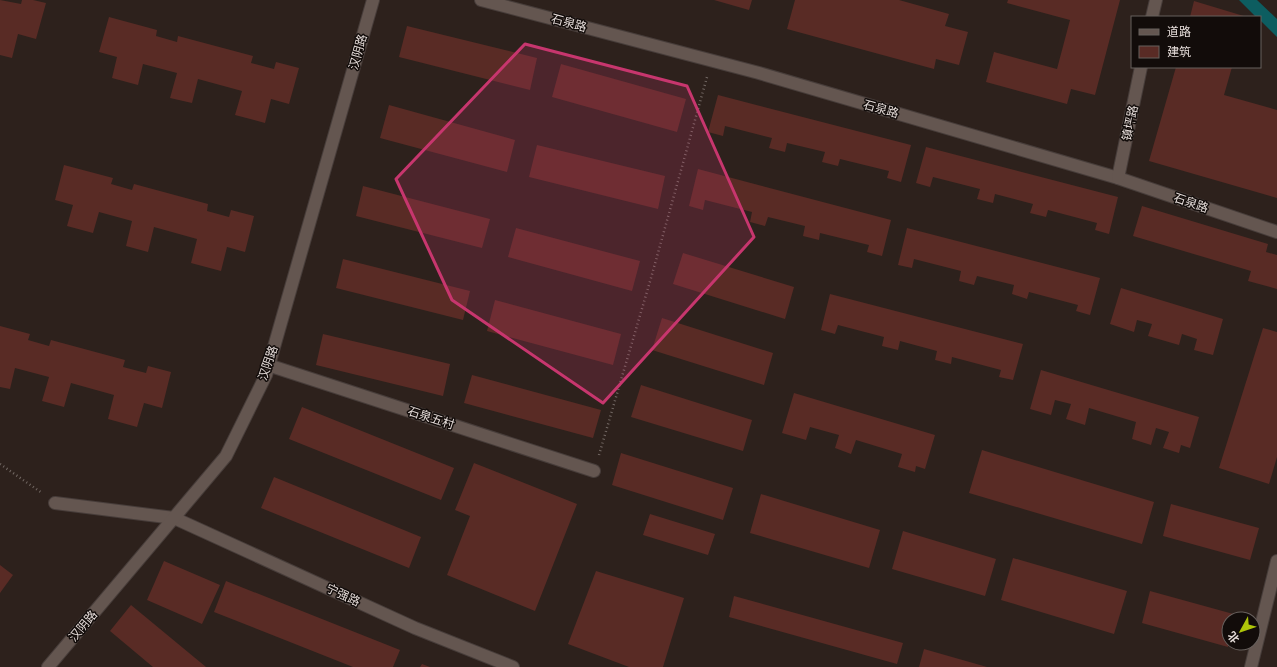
<svg xmlns="http://www.w3.org/2000/svg" width="1277" height="667" font-family="Georgia,'Noto Sans SC',serif">
<style>
.water{fill:#0d5d60}
.building{fill:#592b25}
.lines{fill:none;stroke-linecap:round;stroke-linejoin:round}
.service-casing{stroke:#473d3a;stroke-width:14}
.minor-casing{stroke:#473d3a;stroke-width:14}
.tertiary-casing{stroke:#473d3a;stroke-width:14}
.path{stroke:#736964;stroke-width:2.5;stroke-dasharray:1 3;stroke-linecap:butt}
.service{stroke:#645650;stroke-width:12}
.minor{stroke:#645650;stroke-width:12}
.tertiary{stroke:#645650;stroke-width:12}
.marked{fill:#c7366e;fill-opacity:0.2;stroke:#c7366e;stroke-width:3;stroke-linejoin:round}
.labels{text-anchor:middle;stroke-width:3;stroke-linejoin:round;paint-order:stroke}
.street-label{font-size:12px;fill:#e6ddda;stroke:#120c0a}
</style>
<rect width="100%" height="100%" fill="#2d211c"/>
<path class="water" d="M1239,0H1257L1277,19V37L1260,20V17H1256Z"/>
<g class="building">
<path d="M0,0L21,4L22,0H33L46,3L36,39L18,34L12,58L0,55Z"/>
<path d="M714,0H752L749,10Z"/>
<path d="M795,0H899L949,14L945,26L968,32L959,65L936,59L934,69L787,29Z"/>
<path d="M1008,0H1120L1095,95L1071,89L1067,104L986,82L994,52L1057,69L1070,20L1007,3Z"/>
<path d="M1194,1L1247,17H1190Z"/>
<path d="M109,17L157,30L156,36L177,42L178,36L253,56L251,63L274,69L276,62L299,68L289,104L271,99L265,123L235,115L242,91L198,79L192,103L170,98L177,73L143,64L138,85L112,78L117,57L99,52Z"/>
<path d="M407,26L537,58L530,90L399,57Z"/>
<path d="M561,64L686,99L677,132L552,97Z"/>
<path d="M1176,67H1232L1224,95L1277,110V198L1149,161Z"/>
<path d="M718,95L911,145L901,182L887,178L889,171L840,159L838,166L822,162L825,152L787,143L785,152L769,148L772,138L725,126L723,136L708,132Z"/>
<path d="M389,105L515,140L507,172L380,138Z"/>
<path d="M537,145L665,176L658,209L529,177Z"/>
<path d="M926,147L1118,197L1109,234L1095,230L1097,223L1048,210L1046,217L1030,213L1033,204L995,194L993,203L977,199L980,189L933,177L930,187L916,183Z"/>
<path d="M64,165L113,178L111,184L132,190L134,184L208,204L207,211L229,217L231,210L254,216L245,252L227,247L221,271L191,263L197,239L154,227L148,252L126,246L132,221L99,212L93,233L67,226L73,205L55,200Z"/>
<path d="M698,169L891,220L882,256L867,252L869,245L820,233L819,240L803,236L805,226L768,217L765,226L750,222L752,212L705,200L703,210L689,206Z"/>
<path d="M363,186L490,219L482,248L356,216Z"/>
<path d="M1142,206L1268,244L1266,252L1277,255V289L1248,281L1251,271L1133,236Z"/>
<path d="M516,228L640,261L632,291L508,257Z"/>
<path d="M907,228L1100,278L1090,315L1076,311L1078,305L1029,292L1027,299L1012,294L1014,285L977,276L974,285L959,281L961,271L914,259L912,268L898,265Z"/>
<path d="M683,253L794,287L785,319L673,284Z"/>
<path d="M343,259L470,291L463,320L336,288Z"/>
<path d="M1121,288L1223,319L1213,355L1194,350L1197,339L1182,334L1179,345L1148,336L1152,324L1137,320L1134,332L1110,324Z"/>
<path d="M830,294L1023,344L1013,380L999,377L1001,370L952,357L951,364L935,360L937,351L900,341L898,350L882,346L884,337L838,325L835,334L821,330Z"/>
<path d="M495,300L621,334L613,365L487,331Z"/>
<path d="M662,318L773,353L764,385L652,350Z"/>
<path d="M0,326L30,334L28,340L49,346L51,340L125,360L123,367L146,373L148,366L171,372L162,408L144,403L137,427L108,419L114,395L71,383L64,407L42,401L49,377L15,368L10,389L0,387Z"/>
<path d="M1263,328L1277,332V457L1269,484L1219,468Z"/>
<path d="M323,334L450,364L443,396L316,365Z"/>
<path d="M1041,370L1199,417L1190,448L1181,445L1179,453L1163,448L1169,432L1156,428L1151,445L1132,439L1136,422L1089,408L1085,425L1066,419L1071,404L1055,400L1051,415L1030,409Z"/>
<path d="M472,375L601,410L593,438L464,403Z"/>
<path d="M641,385L752,420L743,451L631,417Z"/>
<path d="M794,393L935,435L925,469L916,466L915,472L898,467L902,454L856,440L851,454L835,448L839,435L810,427L806,440L782,433Z"/>
<path d="M302,407L454,468L441,500L289,439Z"/>
<path d="M982,450L1154,502L1142,544L969,493Z"/>
<path d="M621,453L733,488L723,520L612,485Z"/>
<path d="M474,463L577,504L535,611L447,575L470,516L455,510Z"/>
<path d="M274,477L421,537L409,568L261,508Z"/>
<path d="M761,494L880,530L869,568L750,533Z"/>
<path d="M1171,504L1259,528L1250,560L1163,536Z"/>
<path d="M650,514L715,534L708,555L643,535Z"/>
<path d="M903,531L996,559L985,596L892,569Z"/>
<path d="M1013,558L1127,591L1114,634L1001,600Z"/>
<path d="M164,561L220,585L202,624L147,600Z"/>
<path d="M0,565L13,575L0,593Z"/>
<path d="M596,571L684,598L663,667H629L568,644Z"/>
<path d="M226,581L400,650L393,667H353L214,612Z"/>
<path d="M1150,591L1237,615L1236,619H1229L1228,647L1142,623Z"/>
<path d="M734,596L903,643L897,664L729,617Z"/>
<path d="M131,605L206,667H153L110,631Z"/>
<path d="M924,649L987,667H919Z"/>
<path d="M422,664L430,667H420Z"/>
</g>
<g class="lines">
<g class="service-casing">
<g id="service">
<path d="M268,365L594,471"/>
<path d="M55,503L174,518"/>
</g>
</g>
<g class="minor-casing">
<g id="minor">
<path d="M174,518L415,628L513,667"/>
<path d="M48,667L226,456L266,375L373,0"/>
<path d="M1251,667L1277,561"/>
</g>
</g>
<g class="tertiary-casing">
<g id="tertiary">
<path d="M481,0L759,73L1118,178L1277,232"/>
<path d="M1152,17L1156,0"/>
<path d="M1118,178L1141,67"/>
</g>
</g>
<g class="path">
<path d="M599,455L651,278L707,77"/>
<path d="M0,464L42,493"/>
</g>
<use href="#service" class="service"/>
<use href="#minor" class="minor"/>
<use href="#tertiary" class="tertiary"/>
</g>
<path class="marked" d="M525,44L687,86L754,237L603,403L452,300L396,179Z"/>
<g class="labels">
<g class="street-label">
<text transform="translate(569 23) rotate(15)" y="4">石泉路</text>
<text transform="translate(358 52) rotate(-74)" y="4">汉阴路</text>
<text transform="translate(881 109) rotate(16)" y="4">石泉路</text>
<text transform="translate(1130 123) rotate(-78)" y="4">镇坪路</text>
<text transform="translate(1191 203) rotate(19)" y="4">石泉路</text>
<text transform="translate(268 363) rotate(-71)" y="4">汉阴路</text>
<text transform="translate(431 418) rotate(18)" y="4">石泉五村</text>
<text transform="translate(343 595) rotate(25)" y="4">宁强路</text>
<text transform="translate(83 626) rotate(-50)" y="4">汉阴路</text>
</g>
</g>
<rect x="1131" y="16" width="130" height="52" fill="#120c0a" stroke="#67605d"/>
<rect x="1139" y="29" width="20" height="6" fill="#645650" stroke="#67605d"/>
<text x="1167" y="36" font-size="12" fill="#e6ddda">道路</text>
<rect x="1139" y="46" width="20" height="12" fill="#592b25" stroke="#67605d"/>
<text x="1167" y="56" font-size="12" fill="#e6ddda">建筑</text>
<g transform="translate(1241 631) rotate(230)"><circle r="19" fill="#120c0a" stroke="#67605d"/>
<path d="M0-3L7 15L0 10L-7 15Z" fill="#aec509"/>
<text y="-6" font-size="11" font-weight="bold" text-anchor="middle" fill="#e6ddda">北</text>
</g>
</svg>
